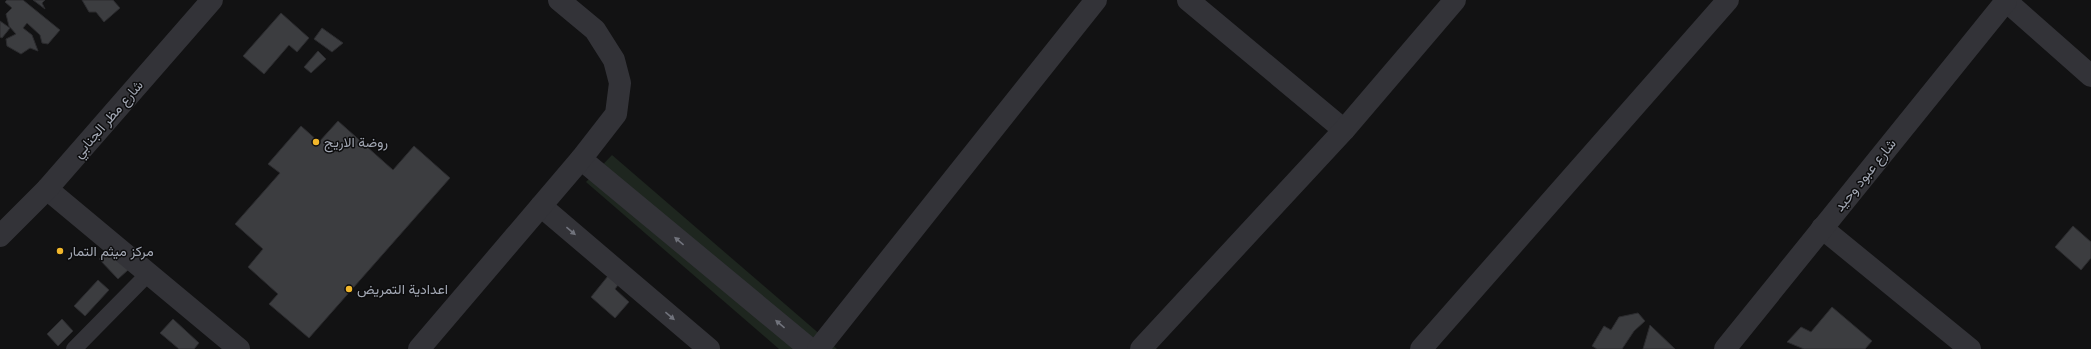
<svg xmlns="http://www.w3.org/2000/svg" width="2091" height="349" font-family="'Space Grotesk',Vazirmatn,sans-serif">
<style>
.grass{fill:#1e261f}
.building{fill:#3c3d40;stroke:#2c2c2f}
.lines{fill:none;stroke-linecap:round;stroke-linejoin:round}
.lane{stroke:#333338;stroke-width:16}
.street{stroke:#333338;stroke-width:22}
.oneway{fill:#71737c}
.poi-dot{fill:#f2b72b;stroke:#0d0d0e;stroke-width:1.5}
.labels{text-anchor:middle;stroke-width:3;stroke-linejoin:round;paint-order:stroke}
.street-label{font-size:14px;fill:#a3a8b4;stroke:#0d0d0e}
.poi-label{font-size:14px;fill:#a3a8b4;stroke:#0d0d0e;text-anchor:start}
</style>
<rect width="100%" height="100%" fill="#121213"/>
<path class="grass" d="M612,155L837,349H779L586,182Z"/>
<g class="building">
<path d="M7,0H23L60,30L48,44L42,43L40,35L27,23L23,28L32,35L38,51L30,48L21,54L7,46L6,39L16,34L9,26L6,14L12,8L5,2Z"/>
<path d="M33,0H45L42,3L45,9Z"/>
<path d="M82,0H113L120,8L104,22L96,12H89Z"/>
<path d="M281,13L309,38L297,52L289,45L264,74L243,56Z"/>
<path d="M0,21L10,28L2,38L0,37Z"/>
<path d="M322,28L343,43L332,52L314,39Z"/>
<path d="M318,51L326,59L311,73L304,67Z"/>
<path d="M338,121L393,170L414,146L450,178L309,338L269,304L278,294L248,267L263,249L235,224L280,173L268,164L301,126L319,142Z"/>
<path d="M2073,226L2091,242V258L2081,270L2055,247Z"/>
<path d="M109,250L128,270L118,279L99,259Z"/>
<path d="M608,276L618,285L615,289L629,302L615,318L591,297Z"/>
<path d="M98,280L109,290L85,316L74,306Z"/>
<path d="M1832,307L1872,341L1865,349H1804L1787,342L1801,327L1811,332Z"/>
<path d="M1638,313L1645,321L1634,331L1622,349H1597L1592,346L1604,326L1611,330L1619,317Z"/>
<path d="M62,319L73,331L58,346L47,334Z"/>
<path d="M173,319L199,343L194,349H179L160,333Z"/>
<path d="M1650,325L1675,349H1643Z"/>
</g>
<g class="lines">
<path class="lane" d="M74,349L148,274"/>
<g class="street">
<path d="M1188,0L1344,130"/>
<path d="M2005,0L2091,76"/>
<path d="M581,159L810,349"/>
<path d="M47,189L239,349"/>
<path d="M541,206L709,349"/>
<path d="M1822,228L1970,349"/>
<path d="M0,236L47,189L212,0"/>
<path d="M419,349L581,159L616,114L620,83L614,60L595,30L559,0"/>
<path d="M818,349L1096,0"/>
<path d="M1141,349L1344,130L1455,0"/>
<path d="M1421,349L1728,0"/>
<path d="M1725,349L2006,1"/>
</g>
</g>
<defs><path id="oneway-solid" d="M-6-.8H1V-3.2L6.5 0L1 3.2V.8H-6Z"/></defs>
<g class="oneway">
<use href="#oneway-solid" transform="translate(571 231) rotate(40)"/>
<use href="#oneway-solid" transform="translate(679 241) rotate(-140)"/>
<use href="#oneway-solid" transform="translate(670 316) rotate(40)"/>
<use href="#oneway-solid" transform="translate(780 324) rotate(-140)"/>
</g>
<g class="poi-dot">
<circle cx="316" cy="142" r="4"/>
<circle cx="60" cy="251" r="4"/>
<circle cx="349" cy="289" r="4"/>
</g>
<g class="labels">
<g class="street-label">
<text transform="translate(108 119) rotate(-49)" y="5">شارع مظر الجنابي</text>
<text transform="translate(1865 175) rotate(-51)" y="5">شارع عبود وحيد</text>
</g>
<g class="poi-label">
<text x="324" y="147">روضة الاريج</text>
<text x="68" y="256">مركز ميثم التمار</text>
<text x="357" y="294">اعدادية التمريض</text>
</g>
</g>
</svg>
